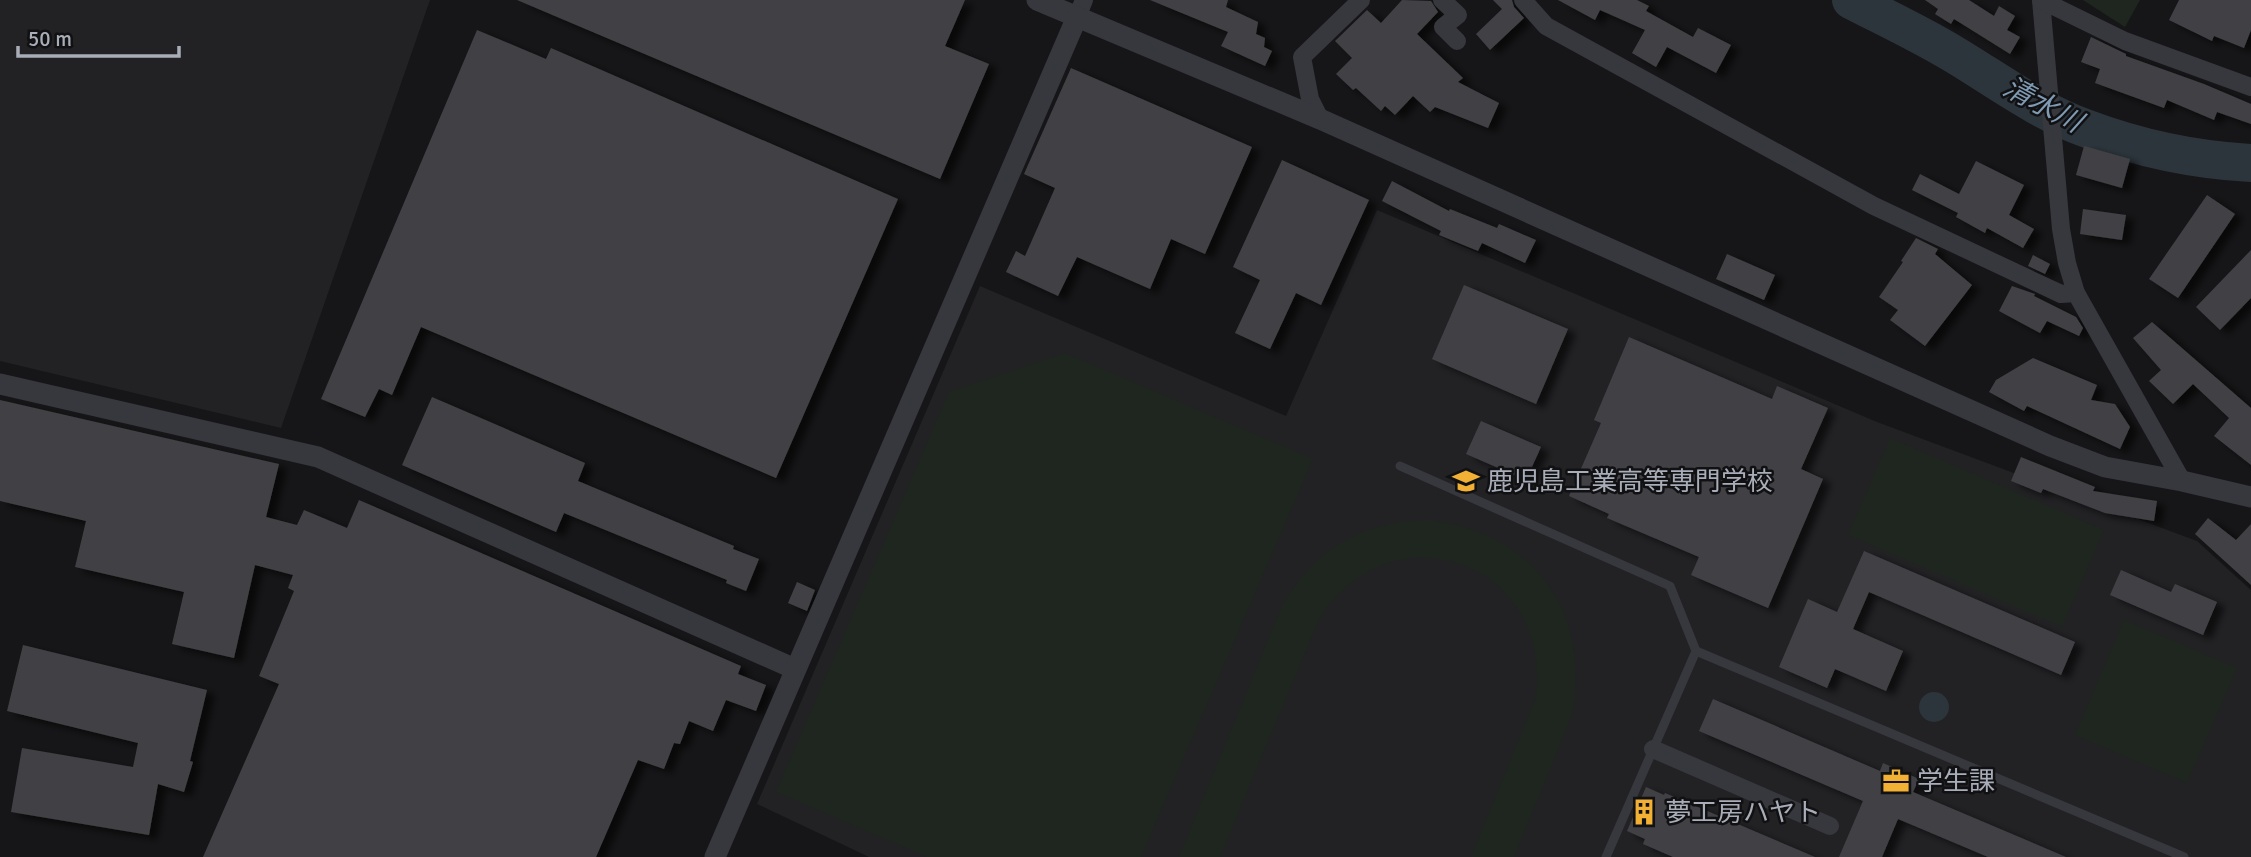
<svg xmlns="http://www.w3.org/2000/svg" width="2251" height="857" font-family="Signika,'Noto Sans JP',sans-serif">
<style>
.built{fill:#222225}
.green{fill:#1e261f}
.water{fill:#2c353c}
.lines{fill:none;stroke-linecap:round;stroke-linejoin:round}
.river{stroke:#2c353c;stroke-width:38}
.building{fill:#404145;filter:url(#shadow)}
.service{stroke:#37383d;stroke-width:9}
.minor{stroke:#37383d;stroke-width:18}
.tertiary{stroke:#37383d;stroke-width:21}
.labels{text-anchor:middle;stroke-width:5;stroke-linejoin:round;paint-order:stroke}
.poi-label{font-size:26px;fill:#a8adb8;stroke:#111113;text-anchor:start}
.water-label{font-size:28px;font-style:italic;fill:#7f9bb3;stroke:#111113}
</style>
<defs>
<filter id="shadow"><feDropShadow dx="8" dy="4.5" stdDeviation="3.5" flood-color="#0009"/></filter>
</defs>
<rect width="100%" height="100%" fill="#161618"/>
<g class="built">
<path d="M0,0H430L281,428L0,361Z"/>
<path d="M1377,210L1877,422L2197,541L2251,590V857H869L757,804L980,286L1286,416Z"/>
</g>
<g class="green">
<path d="M2083,0H2140L2125,27Z"/>
<path d="M1065,353L1313,459L1141,857H927L776,792L949,392Z"/>
<path d="M1890,438L2104,530L2062,627L1848,535Z"/>
<path d="M1427,520C1532,531 1592,611 1572,715L1514,857H1471L1536,697C1553,562 1392,504 1319,619L1220,857H1179L1282,606C1315,549 1360,522 1427,520Z"/>
<path d="M2124,620L2237,668L2187,783L2075,735Z"/>
</g>
<circle class="water" cx="1934" cy="707" r="15"/>
<g class="lines">
<path class="river" d="M1851,0C1884,17 1918,33 1950,52C1994,78 2037,111 2085,128C2138,148 2195,160 2251,163"/>
</g>
<g class="building">
<path d="M517,0H965L945,46L989,64L940,179Z"/>
<path d="M1150,0H1228L1226,7L1258,22L1256,34L1265,38L1264,47L1272,51L1265,66L1221,46L1228,32Z"/>
<path d="M1402,0L1431,1L1438,12L1417,34L1463,78L1458,82L1499,103L1488,128L1435,107L1430,112L1413,96L1395,115L1385,106L1381,111L1356,88L1353,90L1336,74L1352,58L1335,41L1367,10L1381,23Z"/>
<path d="M1493,0H1512L1514,7L1524,18L1490,50L1476,34L1502,9Z"/>
<path d="M1558,0H1637L1649,6L1646,11L1693,37L1698,28L1731,45L1716,73L1667,47L1656,67L1632,53L1645,30L1600,10L1595,20Z"/>
<path d="M1925,0H1969L1994,16L1999,6L2015,16L2007,30L2020,37L2010,54L1954,19L1951,24L1935,14L1938,9Z"/>
<path d="M2179,0H2251V30L2244,48L2214,36L2212,41L2169,20Z"/>
<path d="M477,30L546,59L551,48L898,199L776,478L421,327L392,395L379,389L365,417L321,399Z"/>
<path d="M2091,37L2126,54V56L2204,84L2251,104V124L2217,112L2214,120L2167,100L2164,108L2095,83L2100,69L2081,62Z"/>
<path d="M1071,68L1252,147L1205,254L1171,239L1150,289L1077,257L1058,296L1006,272L1016,251L1025,256L1055,188L1024,174Z"/>
<path d="M2084,146L2130,159L2122,188L2076,175Z"/>
<path d="M1282,160L1369,200L1321,305L1296,293L1270,349L1235,333L1260,280L1233,267Z"/>
<path d="M1976,161L2024,185L2009,215L2034,229L2023,248L1987,228L1985,233L1956,217L1958,213L1912,190L1920,174L1959,194Z"/>
<path d="M1392,181L1449,211L1450,209L1497,228L1499,224L1536,240L1525,263L1482,243L1478,251L1439,235L1441,231L1382,201Z"/>
<path d="M2207,195L2235,214L2178,298L2149,279Z"/>
<path d="M2083,209L2126,215L2122,240L2080,234Z"/>
<path d="M1916,238L1938,249L1935,254L1972,285L1925,346L1890,320L1898,310L1879,297L1903,262L1901,261Z"/>
<path d="M2251,250V298L2220,330L2196,307Z"/>
<path d="M1727,254L1775,275L1764,300L1716,279Z"/>
<path d="M2033,255L2050,264L2045,274L2028,266Z"/>
<path d="M1464,285L1568,329L1536,404L1432,359Z"/>
<path d="M2012,286L2035,294L2034,296L2076,317L2083,328L2079,336L2047,321L2040,333L1999,311Z"/>
<path d="M2152,322L2251,408V465L2214,436L2229,418L2193,384L2173,404L2149,381L2161,370L2133,338Z"/>
<path d="M1629,337L1772,399L1777,386L1828,408L1801,469L1823,479L1768,608L1691,575L1699,557L1607,518L1609,514L1569,496L1601,423L1594,420Z"/>
<path d="M2033,358L2097,385L2091,400L2115,404L2130,427L2120,449L2027,406L2024,411L1989,392L1996,380Z"/>
<path d="M432,397L585,463L578,481L734,546L733,549L759,559L746,591L726,583L727,580L564,513L556,532L402,465Z"/>
<path d="M0,400L279,464L266,517L297,525L304,510L347,528L359,500L741,666L738,674L766,685L756,711L726,700L713,731L689,721L680,744L674,743L664,769L638,760L596,857H203L279,684L259,676L294,591L288,588L293,575L255,565L234,658L172,644L184,592L75,567L86,521L0,501Z"/>
<path d="M1481,421L1541,447L1526,480L1466,454Z"/>
<path d="M2021,457L2095,487L2093,491L2157,501L2154,521L2105,513L2043,489L2041,493L2011,481Z"/>
<path d="M2208,518L2236,540L2251,524V585L2195,534Z"/>
<path d="M1864,551L2075,642L2061,675L1869,592L1853,629L1903,651L1886,691L1835,669L1827,688L1779,667L1808,599L1837,612Z"/>
<path d="M2121,570L2171,592L2175,584L2217,602L2203,635L2110,595Z"/>
<path d="M797,582L815,590L807,611L788,603Z"/>
<path d="M23,645L207,690L190,761L193,762L184,792L158,784L149,835L11,812L22,748L133,767L138,743L7,711Z"/>
<path d="M1713,699L1880,771L1883,763L1919,779L1913,792L2066,857H1988L1898,819L1882,857H1839L1863,801L1699,731Z"/>
<path d="M1646,787L1664,795L1665,793L1815,857H1673L1643,844L1645,839L1627,831Z"/>
</g>
<g class="lines">
<g class="service">
<path d="M1400,466L1670,586L1696,651L1606,857"/>
<path d="M1696,651L2184,857"/>
</g>
<g class="minor">
<path d="M1442,0L1458,15L1443,27L1457,41"/>
<path d="M1523,0L1546,26L1874,206L2061,294L2076,293"/>
<path d="M2041,0L2061,229L2067,263L2076,293L2182,481"/>
<path d="M2041,0L2125,41L2251,87"/>
<path d="M1077,17L1084,0"/>
<path d="M1320,119L1310,99L1302,57L1361,0"/>
<path d="M1653,749L1830,826"/>
</g>
<g class="tertiary">
<path d="M1037,0L1320,119L2050,446L2105,467L2182,481L2251,497"/>
<path d="M0,384L318,457L795,669"/>
<path d="M715,857L1077,17"/>
</g>
</g>
<defs>
<g id="university-bare" transform="scale(2.1)"><path d="M0-5L7-2L0 1L-7-2ZM-4 1L0 2.5L4 1V4Q0 6-4 4Z" fill="#f2b134" stroke="#111113" stroke-width="2.5" paint-order="stroke"/></g>
<g id="office-bare" transform="scale(2.1)"><path d="M-6-3h4V-5.5h4V-3h4V5H-6ZM-1-4.5V-3h2v-1.5ZM-6 0V1H6V0Z" fill="#f2b134" stroke="#111113" stroke-width="2.5" paint-order="stroke"/></g>
<g id="building-bare" transform="scale(2.1)"><path d="M-4-6H4V6H1V3H-1V6H-4ZM-2.5-4.3h1.7v1.8h-1.7ZM.8-4.3h1.7v1.8H.8ZM-2.5-1h1.7V.8h-1.7ZM.8-1h1.7V.8H.8Z" fill="#f2b134" stroke="#111113" stroke-width="2.5" paint-order="stroke"/></g>
</defs>
<g fill-rule="evenodd">
<use href="#university-bare" x="1466" y="481"/>
<use href="#office-bare" x="1896" y="781"/>
<use href="#building-bare" x="1644" y="812"/>
</g>
<g class="labels">
<g class="poi-label">
<text x="1487" y="490">鹿児島工業高等専門学校</text>
<text x="1917" y="790">学生課</text>
<text x="1665" y="821">夢工房ハヤト</text>
</g>
<g class="water-label">
<text transform="translate(2043 104) rotate(28)" y="10">清水川</text>
</g>
</g>
<path d="M18 46v10h161v-10" fill="none" stroke="#a8adb8" stroke-width="3.5"/>
<text x="28" y="46" font-size="21" fill="#a8adb8" stroke="#111113" stroke-width="5" paint-order="stroke">50 m</text>
</svg>
